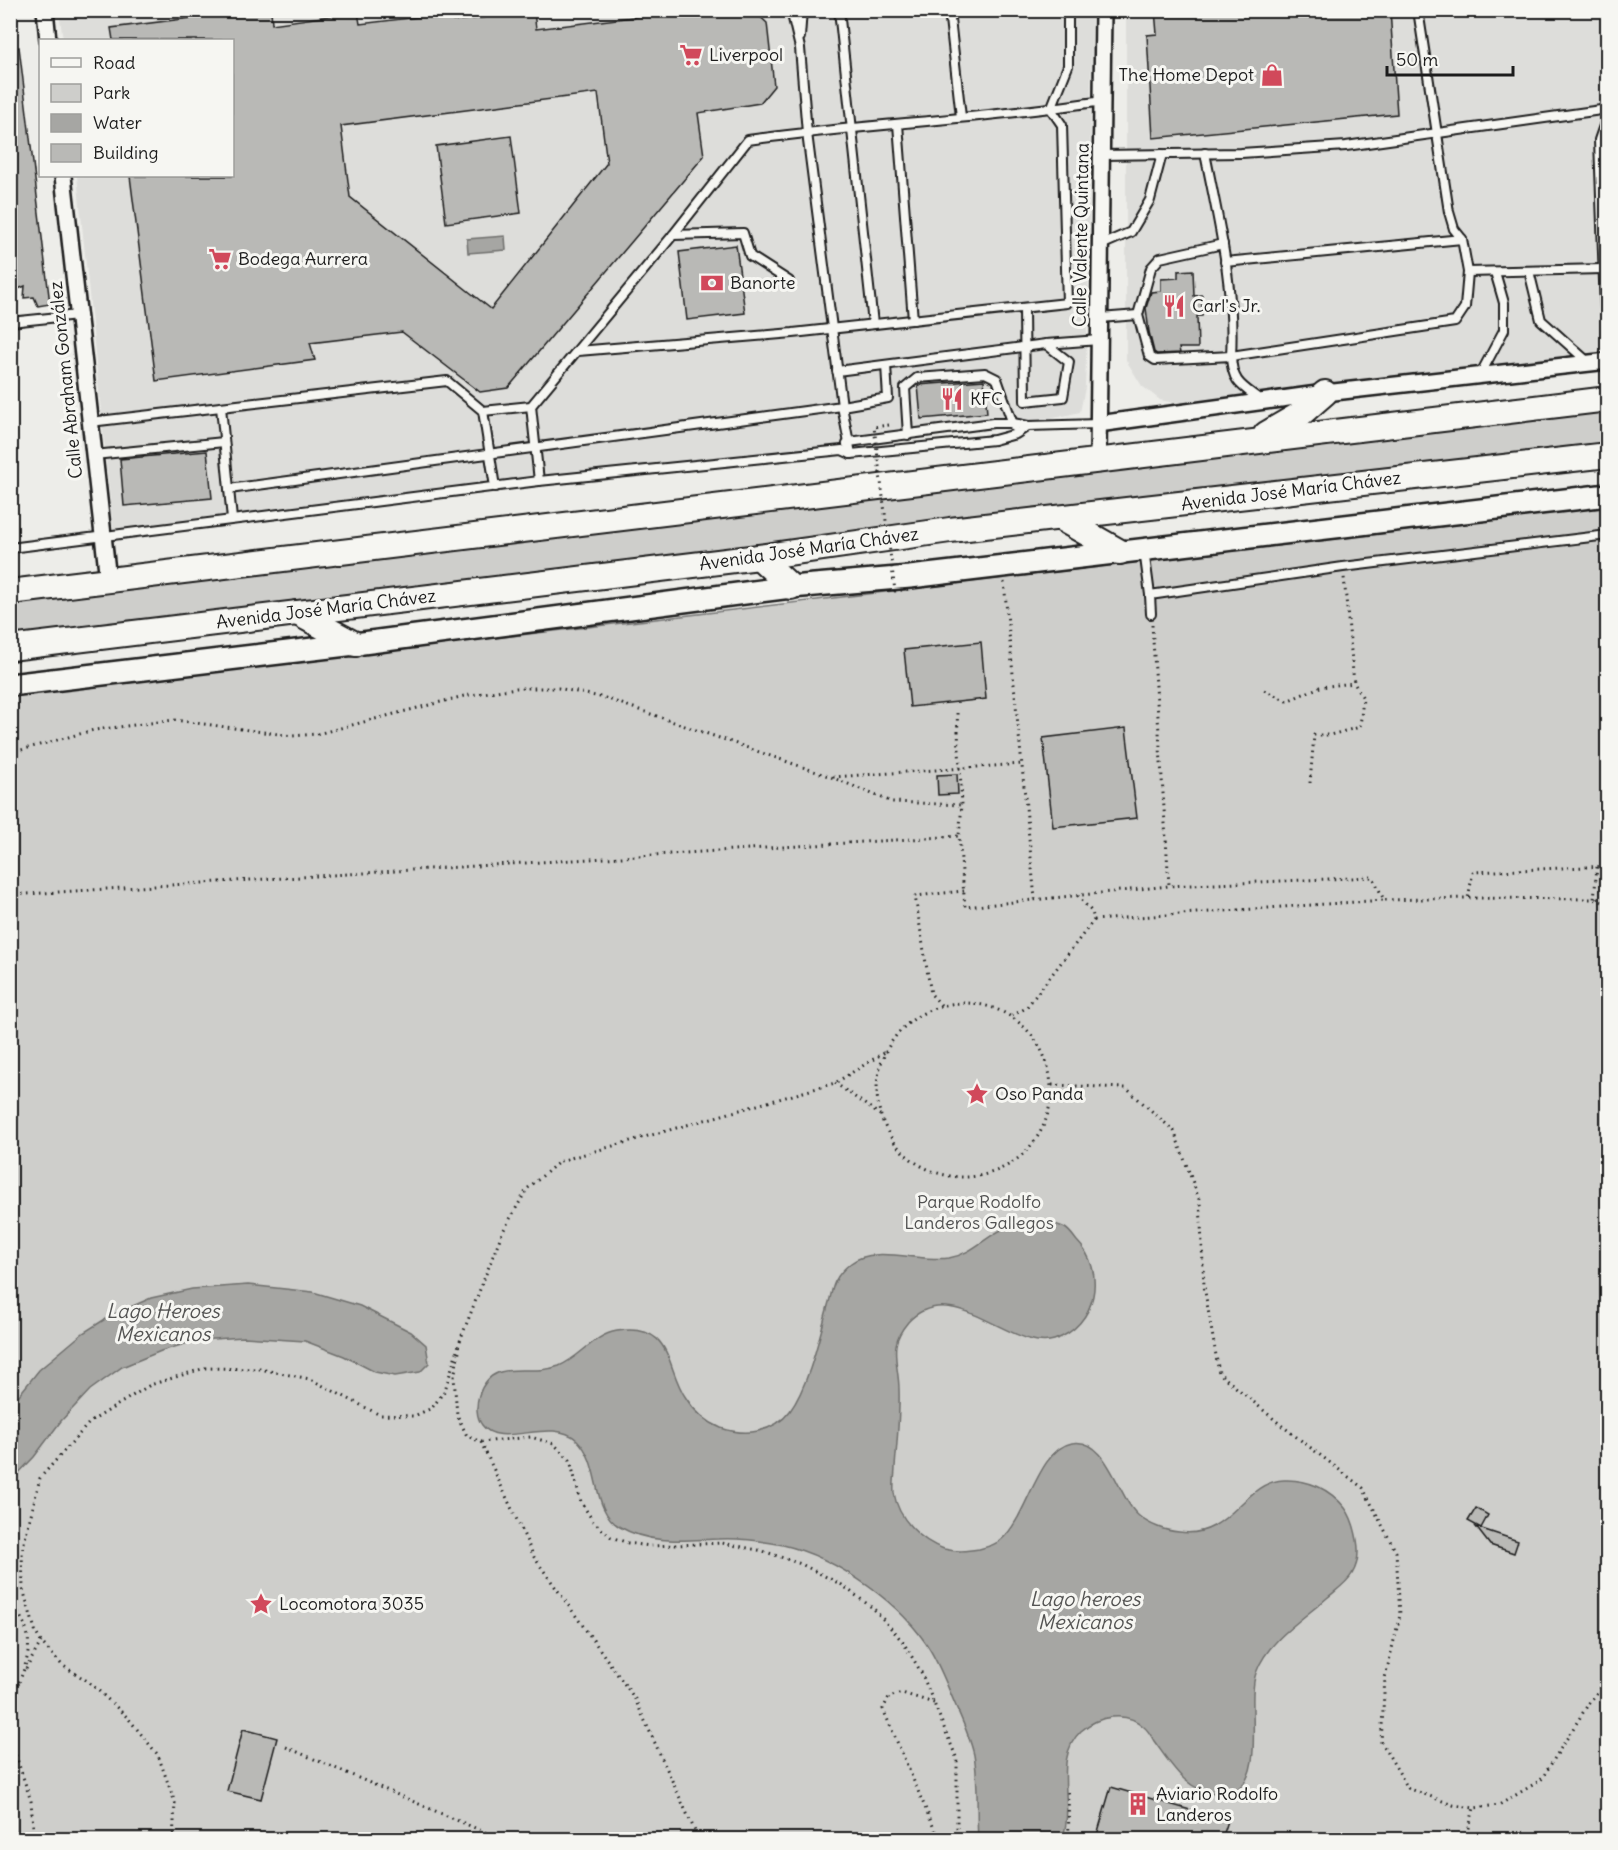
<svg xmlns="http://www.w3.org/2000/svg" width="1618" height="1850" font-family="Delius,sans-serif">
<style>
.built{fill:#ddddda}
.green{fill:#cececb;stroke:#757574;stroke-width:1.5}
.water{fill:#a6a6a3;stroke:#6f6f6d;stroke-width:1.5}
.building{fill:#b9b9b6;stroke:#1c1c1c;stroke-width:1.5;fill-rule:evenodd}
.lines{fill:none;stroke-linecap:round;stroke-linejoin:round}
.lane-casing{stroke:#1c1c1c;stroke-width:12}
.street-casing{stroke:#1c1c1c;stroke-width:20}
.secondary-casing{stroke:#1c1c1c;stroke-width:26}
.primary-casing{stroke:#1c1c1c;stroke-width:28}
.path{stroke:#1c1c1c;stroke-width:3;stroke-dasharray:1.5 4.5;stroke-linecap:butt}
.lane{stroke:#f6f6f2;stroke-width:8}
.street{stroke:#f6f6f2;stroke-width:15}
.secondary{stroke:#f6f6f2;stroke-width:21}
.primary{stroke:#f6f6f2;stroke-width:24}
.path-bridge{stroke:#1c1c1c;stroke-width:3;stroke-dasharray:1.5 4.5;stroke-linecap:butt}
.labels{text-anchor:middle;stroke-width:6;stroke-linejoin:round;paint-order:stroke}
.poi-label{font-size:18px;fill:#1c1c1c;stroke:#f6f6f2;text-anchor:start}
.street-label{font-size:18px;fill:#1c1c1c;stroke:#f6f6f2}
.park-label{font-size:18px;fill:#515151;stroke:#f6f6f2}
.water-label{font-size:20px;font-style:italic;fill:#535352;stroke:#f6f6f2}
</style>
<rect width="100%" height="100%" fill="#edede9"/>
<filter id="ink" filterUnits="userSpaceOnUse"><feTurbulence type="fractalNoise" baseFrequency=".0167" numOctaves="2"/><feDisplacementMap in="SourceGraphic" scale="12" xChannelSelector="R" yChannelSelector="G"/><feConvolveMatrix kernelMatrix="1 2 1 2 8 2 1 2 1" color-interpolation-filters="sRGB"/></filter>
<g filter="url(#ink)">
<g class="built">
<path d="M59,11H1092L1088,303L1085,388L1080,412L1042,421L114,539L77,176H232V40H63Z"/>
<path d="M1126,11H1607V352L1184,405L1160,400L1142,386L1126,360Z"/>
</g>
<g class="green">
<path d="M1607,410V451L11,642L10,597Z"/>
<path d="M1607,507V1839H11L10,695Z"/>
</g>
<g class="water">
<path d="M505,236L506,250L468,253L467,239Z"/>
<path d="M1040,1220C1047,1222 1058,1224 1065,1228C1070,1231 1073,1236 1077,1241C1107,1271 1097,1326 1054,1340C1014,1353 952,1275 908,1322C903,1328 897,1338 896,1345C894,1359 899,1374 899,1389C900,1414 897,1441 895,1467C895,1475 893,1485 894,1493C898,1519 921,1541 944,1549C957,1552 966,1551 979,1549C987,1547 996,1545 1002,1539C1027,1518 1038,1449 1072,1443C1108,1436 1118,1499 1139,1516C1149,1525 1166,1531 1179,1532C1230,1540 1243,1481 1284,1480C1308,1479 1330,1489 1345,1508C1352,1517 1355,1529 1357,1540C1359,1551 1358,1564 1352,1574C1347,1583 1335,1591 1327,1598C1303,1619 1267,1641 1256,1673C1246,1702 1266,1774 1236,1790C1232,1792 1223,1793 1219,1793C1187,1794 1171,1764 1154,1741C1151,1736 1149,1731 1144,1727C1127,1710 1098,1716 1081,1731C1051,1759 1076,1806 1062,1839H978C976,1811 979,1783 974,1755C970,1737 962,1720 955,1704C946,1683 938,1660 925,1642C894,1597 826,1551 772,1543C755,1540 735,1538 718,1539C685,1540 651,1545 620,1527C590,1510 602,1464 577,1440C551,1416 500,1450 482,1425C476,1417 476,1405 479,1395C493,1355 527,1378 559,1366C581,1357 593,1335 617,1331C674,1322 665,1368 686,1398C694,1411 707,1422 721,1428C733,1432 745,1434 758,1431C771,1428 782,1422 790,1411C809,1385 820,1334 829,1302C831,1296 832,1286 836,1280C839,1274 846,1267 851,1263C873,1245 920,1262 949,1258C973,1254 987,1234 1010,1226C1019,1222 1029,1221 1040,1220Z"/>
<path d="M248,1285L313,1292L360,1306L411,1332L426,1345L429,1363L420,1372L395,1376L375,1372L344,1356L305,1341L244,1337L198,1340L161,1351L122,1367L90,1390L61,1421L34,1457L11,1481V1405L39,1370L83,1333L110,1316L151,1298L192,1289Z"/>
</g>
<g class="building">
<path d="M255,10H271L272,24L358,12L360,24L452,13L453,21L534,12L536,29L690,10H753L767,23L774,86L760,103L698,113L704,156L508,388L480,392L402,332L310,343L315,360L156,381L130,176H232V40H113L111,28ZM598,93L607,163L491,309L350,197L341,126Z"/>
<path d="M1155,10H1390L1397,114L1153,138L1147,35L1157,34Z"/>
<path d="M19,47L50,304L38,306L34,297L24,298L25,286L16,290L10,261V48Z"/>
<path d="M511,136L521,213L446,223L436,146Z"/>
<path d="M736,245L745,313L687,320L679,252Z"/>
<path d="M1193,270L1194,296L1202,295V316H1197L1198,348H1179L1180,353L1157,354L1154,352L1149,332L1146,308L1151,292L1161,291V279L1178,278V271Z"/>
<path d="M984,380L987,413L921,419L918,385Z"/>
<path d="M207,451L212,498L124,506L120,459Z"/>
<path d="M981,642L986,699L910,707L904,650Z"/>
<path d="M1126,728L1137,818L1053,827L1043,738Z"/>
<path d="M957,774L958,794L938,795L937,775Z"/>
<path d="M1476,1508L1488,1515L1481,1528L1468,1521Z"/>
<path d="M1476,1527L1518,1541L1514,1553L1490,1545Z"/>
<path d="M243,1729L277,1738L261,1799L227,1791Z"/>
<path d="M1111,1787L1228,1821L1222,1839H1112L1097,1835Z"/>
</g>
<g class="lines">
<g class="lane-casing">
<g id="lane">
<path d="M791,10L800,48L807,133L842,406L851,454"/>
<path d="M839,10L873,324"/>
<path d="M949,10L961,117"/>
<path d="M1418,10L1449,212L1454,229L1462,239L1468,272L1603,269"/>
<path d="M800,37L802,10"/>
<path d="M1608,114L1599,140L1605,310H1608"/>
<path d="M898,124L913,320"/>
<path d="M1205,153C1218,220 1235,287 1231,356L1455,322L1465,307L1468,272"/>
<path d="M1101,155L1241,153L1346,146L1608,109"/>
<path d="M673,235L743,233L750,256L789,281"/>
<path d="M1101,245L1131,232L1150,200L1162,154"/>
<path d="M1225,262L1462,239"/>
<path d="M1529,271L1541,320L1588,362"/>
<path d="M1024,308L1025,401L1063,397L1069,362L1046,344"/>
<path d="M1138,315L1151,268L1160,258L1223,244"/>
<path d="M1100,318L1138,315L1149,356L1155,360L1231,356C1232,383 1242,386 1262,401"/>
<path d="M10,322L78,315"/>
<path d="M578,351L793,333L1067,303L1062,125L1051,109L1068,66V10"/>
<path d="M837,371L1046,344L1099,340"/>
<path d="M1480,375L1504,330V303L1495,272"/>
<path d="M531,406L539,481"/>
<path d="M221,407L229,489L842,406L888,398L886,365"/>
<path d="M483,411L531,406L673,235L748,140C865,124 984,119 1102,101"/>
<path d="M90,422L447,381L483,411L495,487"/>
<path d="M908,435L905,388L917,378L985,373L997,379L1014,427"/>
<path d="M847,444L849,442L993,423H1013L1028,426L1098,424"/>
<path d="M94,455L224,442"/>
<path d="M229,489L232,519"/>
<path d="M10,548L539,481L842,450L851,454L994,440L1016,434L1028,426"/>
<path d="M1144,550L1150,595L1343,567L1608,535"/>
<path d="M1150,595L1151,614"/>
</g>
</g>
<g class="street-casing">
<g id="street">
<path d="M45,10L48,40"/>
<path d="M63,176L108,580"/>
<path d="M1098,424L1325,393L1608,361"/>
<path d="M1098,460L1103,10"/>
</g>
</g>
<g class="secondary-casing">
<path id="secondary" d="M10,685L355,644L791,587L910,577L1608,495"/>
</g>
<g class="primary-casing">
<g id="primary">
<path d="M1266,434L1302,413L1325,393"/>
<path d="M1060,518L1120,552"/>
<path d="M759,557L791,587"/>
<path d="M10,592L1608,399"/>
<path d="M297,613L355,644"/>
<path d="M10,648L759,557L950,530L1608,455"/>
</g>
</g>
<g class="path">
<path d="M1004,582L1035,899"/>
<path d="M1152,625L1169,885"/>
<path d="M1264,690L1287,701L1320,687L1354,683"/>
<path d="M957,713L962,805L959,836"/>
<path d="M10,753L94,730L174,720L293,736L317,734L464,696L516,688H558L605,698L831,777L892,802L962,805"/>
<path d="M833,777L1022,764"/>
<path d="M1310,783L1314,735H1330L1360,727L1363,698L1354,683L1344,577"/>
<path d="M1597,867L1594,899L1608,897"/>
<path d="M10,895L959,836L965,907L1169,886L1373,877L1384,900L1468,898L1473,872L1608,866"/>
<path d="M1469,898L1594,899L1608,904"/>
<path d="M1094,920L1384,900"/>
<circle cx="964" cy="1090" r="87"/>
<path d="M941,1005L931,994L915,896L964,891"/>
<path d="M1012,1016L1026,1008L1094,920L1092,912L1078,896"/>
<path d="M835,1083L880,1115"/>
<path d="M1052,1085L1126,1088L1174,1131L1200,1202L1204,1286L1219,1373L1281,1425L1363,1488L1396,1552L1400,1615L1385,1678L1381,1742L1408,1788L1453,1805L1474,1808L1499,1805L1541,1780L1589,1703L1608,1679"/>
<path d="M459,1352L454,1377L457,1415L467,1436L481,1442L531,1437L554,1444L570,1460L581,1502L593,1521L611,1537L628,1543L650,1546L722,1543L763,1551L801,1564L842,1585L874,1609L903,1642L921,1672L957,1759V1840"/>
<path d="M481,1442L534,1557L635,1699L699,1840"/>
<path d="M10,1603C34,1630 32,1651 19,1682"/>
<path d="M26,1669L41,1642"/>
<path d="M10,1693L19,1683"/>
<path d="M934,1703L902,1693L889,1697L883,1709L939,1840"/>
<path d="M10,1738L31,1801L34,1840"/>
<path d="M286,1747L503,1840"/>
<path d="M1068,1792L1069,1840"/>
<path d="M173,1840L175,1803L158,1755L128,1718L89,1682L62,1665L41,1642L36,1633L23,1589L22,1551L40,1478L90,1422L150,1385L205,1368L260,1369L310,1379L380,1415L414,1416L432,1408L445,1390L461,1338L502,1233L527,1189L560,1161L835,1083L885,1052"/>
<path d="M1466,1840L1474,1808"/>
</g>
<use href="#lane" class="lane"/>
<use href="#street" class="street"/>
<use href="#secondary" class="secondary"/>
<use href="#primary" class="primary"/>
<path class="path-bridge" d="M889,425L874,427L895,591L911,589"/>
</g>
</g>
<defs>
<g id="supermarket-bare" transform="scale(1.8)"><path d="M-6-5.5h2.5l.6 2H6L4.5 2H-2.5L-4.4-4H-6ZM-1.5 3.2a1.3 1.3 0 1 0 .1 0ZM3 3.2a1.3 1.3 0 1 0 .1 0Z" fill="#d1495b" stroke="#f6f6f2" stroke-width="2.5" paint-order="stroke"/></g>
<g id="shop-bare" transform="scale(1.8)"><path d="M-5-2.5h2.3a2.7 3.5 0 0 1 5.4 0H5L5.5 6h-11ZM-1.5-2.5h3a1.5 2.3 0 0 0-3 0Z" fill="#d1495b" stroke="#f6f6f2" stroke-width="2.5" paint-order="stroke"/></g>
<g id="bank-bare" transform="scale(1.8)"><path d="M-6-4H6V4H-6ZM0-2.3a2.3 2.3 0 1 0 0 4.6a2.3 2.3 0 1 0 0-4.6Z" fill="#d1495b" stroke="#f6f6f2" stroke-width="2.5" paint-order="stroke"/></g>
<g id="restaurant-bare" transform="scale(1.8)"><path d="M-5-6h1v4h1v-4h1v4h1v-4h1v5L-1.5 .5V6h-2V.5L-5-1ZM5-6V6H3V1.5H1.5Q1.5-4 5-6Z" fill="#d1495b" stroke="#f6f6f2" stroke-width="2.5" paint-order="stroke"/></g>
<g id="sight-bare" transform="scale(1.8)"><path d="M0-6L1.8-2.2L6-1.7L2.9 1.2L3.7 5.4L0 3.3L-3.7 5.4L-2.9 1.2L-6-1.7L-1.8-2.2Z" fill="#d1495b" stroke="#f6f6f2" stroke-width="2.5" paint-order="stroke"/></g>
<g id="building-bare" transform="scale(1.8)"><path d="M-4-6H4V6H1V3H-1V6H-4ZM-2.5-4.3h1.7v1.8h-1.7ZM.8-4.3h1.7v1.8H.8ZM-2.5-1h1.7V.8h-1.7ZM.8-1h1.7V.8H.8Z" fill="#d1495b" stroke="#f6f6f2" stroke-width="2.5" paint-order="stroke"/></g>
</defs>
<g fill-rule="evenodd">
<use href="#supermarket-bare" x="691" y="55"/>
<use href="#shop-bare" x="1272" y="75"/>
<use href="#supermarket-bare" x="220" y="259"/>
<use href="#bank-bare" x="712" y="283"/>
<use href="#restaurant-bare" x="1174" y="306"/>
<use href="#restaurant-bare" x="952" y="399"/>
<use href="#sight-bare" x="977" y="1094"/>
<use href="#sight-bare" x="261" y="1604"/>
<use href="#building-bare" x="1138" y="1804"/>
</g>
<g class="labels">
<g class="poi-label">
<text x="709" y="61">Liverpool</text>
<text x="1254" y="81" text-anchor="end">The Home Depot</text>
<text x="238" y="265">Bodega Aurrera</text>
<text x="730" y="289">Banorte</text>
<text x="1192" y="312">Carl's Jr.</text>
<text x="970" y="405">KFC</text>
<text x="995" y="1100">Oso Panda</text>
<text x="279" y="1610">Locomotora 3035</text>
<text x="1156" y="1800">Aviario Rodolfo<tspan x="1156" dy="21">Landeros</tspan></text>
</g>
<g class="street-label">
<text transform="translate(1081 235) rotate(-89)" y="6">Calle Valente Quintana</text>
<text transform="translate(66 380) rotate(-96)" y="6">Calle Abraham González</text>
<text transform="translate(1291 491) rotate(-7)" y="6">Avenida José María Chávez</text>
<text transform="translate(809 549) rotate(-8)" y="6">Avenida José María Chávez</text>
<text transform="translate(326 609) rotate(-7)" y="6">Avenida José María Chávez</text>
</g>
<g class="park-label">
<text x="979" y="1208">Parque Rodolfo<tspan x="979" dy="21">Landeros Gallegos</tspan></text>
</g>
<g class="water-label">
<text x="163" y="1318">Lago Heroes<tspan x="163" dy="23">Mexicanos</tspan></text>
<text x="1085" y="1606">Lago heroes<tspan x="1085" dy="23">Mexicanos</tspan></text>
</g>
</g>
<rect width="1618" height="1850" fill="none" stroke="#f6f6f2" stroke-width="36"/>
<rect x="18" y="18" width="1582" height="1814" fill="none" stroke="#1c1c1c" stroke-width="2" filter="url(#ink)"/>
<rect x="39" y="39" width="195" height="138" fill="#f6f6f2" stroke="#9f9f9c" stroke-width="1.5"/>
<rect x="51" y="58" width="30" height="9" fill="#f6f6f2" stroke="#9f9f9c" stroke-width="1.5"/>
<text x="93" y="69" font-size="18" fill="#1c1c1c">Road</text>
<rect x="51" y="84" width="30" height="18" fill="#cececb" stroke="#9f9f9c" stroke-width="1.5"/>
<text x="93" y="99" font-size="18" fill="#1c1c1c">Park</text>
<rect x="51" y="114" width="30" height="18" fill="#a6a6a3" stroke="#9f9f9c" stroke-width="1.5"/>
<text x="93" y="129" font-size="18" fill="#1c1c1c">Water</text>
<rect x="51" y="144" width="30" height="18" fill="#b9b9b6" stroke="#9f9f9c" stroke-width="1.5"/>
<text x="93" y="159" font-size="18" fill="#1c1c1c">Building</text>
<path d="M1387 66v9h126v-9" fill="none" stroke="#1c1c1c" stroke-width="3"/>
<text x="1396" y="66" font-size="18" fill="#1c1c1c" stroke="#f6f6f2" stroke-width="4.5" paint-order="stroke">50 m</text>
</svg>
